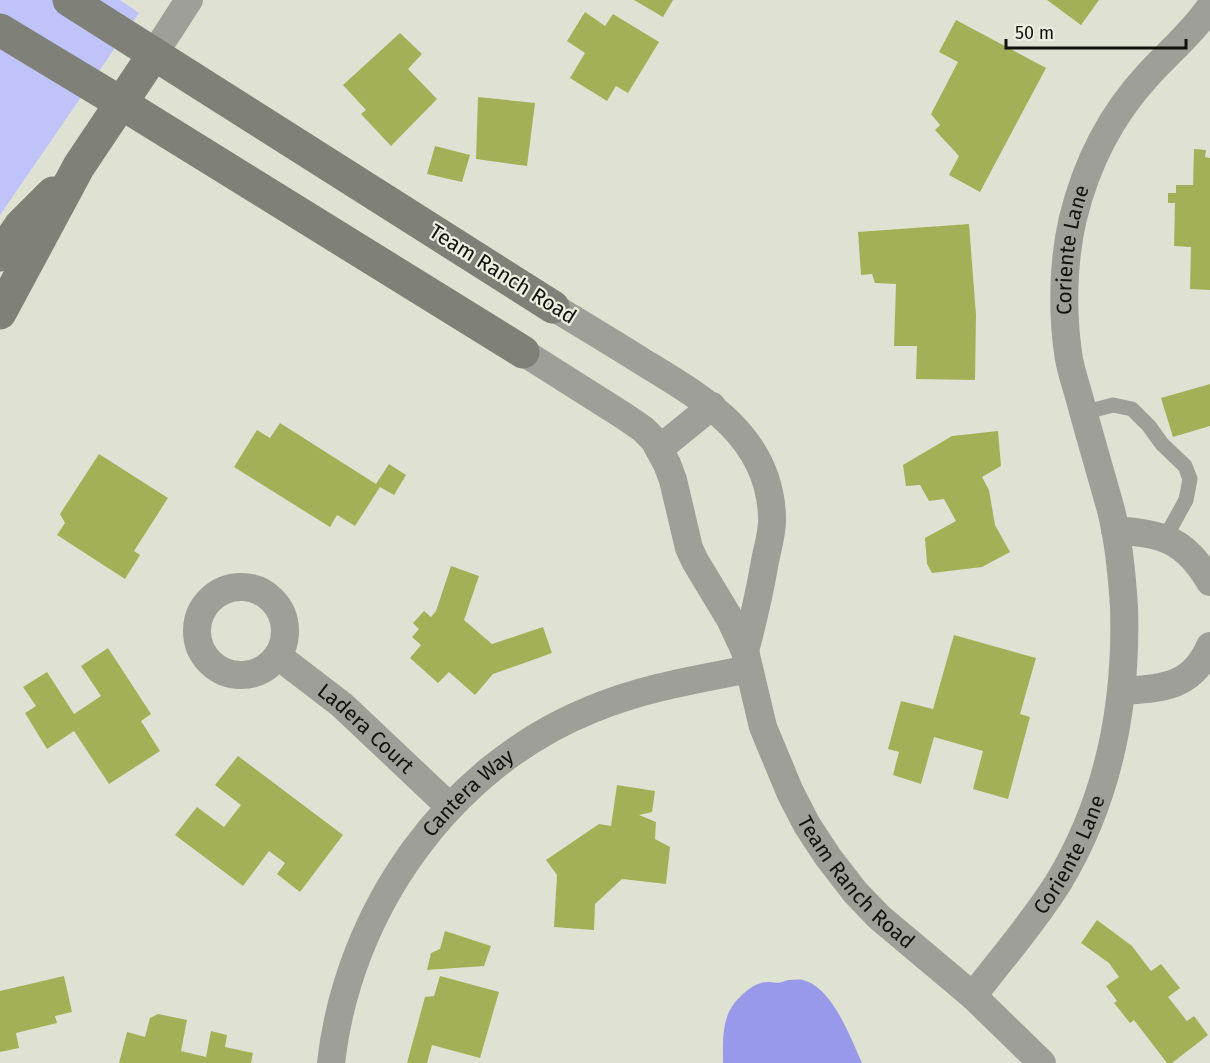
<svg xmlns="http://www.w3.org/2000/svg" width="1210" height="1063" font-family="'Fira Sans',sans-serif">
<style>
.green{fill:#c0c3f9}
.water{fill:#9899e8}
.building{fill:#a4b057}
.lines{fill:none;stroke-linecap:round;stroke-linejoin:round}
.lane{stroke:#9e9f99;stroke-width:15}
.street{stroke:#9e9f99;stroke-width:28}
.secondary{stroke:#7f8077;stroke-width:33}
.labels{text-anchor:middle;stroke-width:4.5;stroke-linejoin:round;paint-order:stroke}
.street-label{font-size:21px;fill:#11110d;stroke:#ecefe0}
</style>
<rect width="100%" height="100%" fill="#dfe2d3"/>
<path class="green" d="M0,0H120L139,13L0,215Z"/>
<path class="water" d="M788,980C793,980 799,979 803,980C833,988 850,1037 862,1063H723C723,1038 721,1014 741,996C746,991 753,985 761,983C771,980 774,986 788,980Z"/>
<g class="building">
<path d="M634,0H673L663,17Z"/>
<path d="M1047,0H1099L1081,25Z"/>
<path d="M585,12L605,26L613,14L659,42L628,93L616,86L607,101L570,78L585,53L567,41Z"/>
<path d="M956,20L1046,68L980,192L949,175L959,156L935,130L940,125L931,114L958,62L939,52Z"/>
<path d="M400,33L422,54L408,69L437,99L391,146L361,114L366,110L343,85Z"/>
<path d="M478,97L535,103L527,166L476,159Z"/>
<path d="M435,146L470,155L462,182L427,174Z"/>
<path d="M1194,149L1206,150L1205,157L1210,158V290L1190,289L1191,247L1174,246L1175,203H1168V193H1176V185H1193Z"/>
<path d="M969,224L976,315L975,380L916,379L917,346H894L896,284L875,283L872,274L861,275L858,232Z"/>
<path d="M1210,384V426L1173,437L1161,398Z"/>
<path d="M280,423L376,484L389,464L406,475L394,495L380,487L355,526L337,515L330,527L234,467L257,430L270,438Z"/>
<path d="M998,431L1001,466L982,477L989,490L995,525L1010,552L982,567L932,573L927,564L925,538L956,521L944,499L929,501L920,485L906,486L903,465L952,436Z"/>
<path d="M99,454L168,498L134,551L140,555L125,579L57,535L65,523L60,514Z"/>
<path d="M451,566L479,576L464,620L492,644L543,627L552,653L493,674L475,695L449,672L438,683L410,658L421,645L412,637L419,629L413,623L424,611L431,617L436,611Z"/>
<path d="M954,635L1036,658L1020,714L1030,717L1008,799L973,789L983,751L934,737L921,784L893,775L899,752L888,749L901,701L933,709Z"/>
<path d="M108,648L151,714L141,721L160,751L109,784L74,731L47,749L25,713L36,706L23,687L47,672L74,714L101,696L81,666Z"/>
<path d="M238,756L343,835L300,892L277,874L285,863L269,851L243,886L175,835L197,807L224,827L241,805L215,785Z"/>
<path d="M617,785L655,791L652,812L639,815L656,822L655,839L670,847L666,884L622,879L595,904L594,930L554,927L557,875L546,860L599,824L611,826Z"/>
<path d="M1097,920L1132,946L1151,971L1161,964L1180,988L1168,997L1187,1021L1194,1016L1208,1035L1172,1063H1167L1134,1020L1130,1023L1114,1003L1117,1001L1106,986L1119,977L1109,963L1081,943Z"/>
<path d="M445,931L491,946L484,966L427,970L431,953L440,949Z"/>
<path d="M64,976L72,1012L55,1016L57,1023L16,1033L19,1048L0,1052V991Z"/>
<path d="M440,976L499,992L480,1058L432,1045L427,1063H407L425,997L434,996Z"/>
<path d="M158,1014L187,1020L181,1051L206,1057L211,1031L227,1035L225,1047L253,1053L251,1063H119L127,1032L145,1037L150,1018Z"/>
</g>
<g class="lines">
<path class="lane" d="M1083,413L1113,405L1132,409L1149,426L1162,444L1185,466L1190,479L1186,500L1165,538"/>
<g class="street">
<path d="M154,54L189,0"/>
<path d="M553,307C583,325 613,343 643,362C704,399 769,436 772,516C773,531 768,546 765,561C760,591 753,621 745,651"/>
<path id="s1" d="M523,352L624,416L643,429L654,440L667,464L673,480L689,548L695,561L730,619L745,651L763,727L790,792L807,825L828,857L855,892L879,917L973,996L1042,1063"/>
<path d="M659,449L712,406"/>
<path d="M1115,530C1163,534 1185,539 1210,582"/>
<circle cx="241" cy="631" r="44"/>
<path id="s2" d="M278,656L342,705L450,807"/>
<path d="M1122,691C1162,688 1192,688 1210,646"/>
<path id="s3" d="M973,996C1001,959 1033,923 1058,883C1109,799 1127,704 1124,607C1122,575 1119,542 1111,510C1101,474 1090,437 1080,400C1076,385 1070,369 1068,353C1062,310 1063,260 1073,218C1086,165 1111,115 1148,75C1169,52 1193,32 1210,7"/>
<path id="s4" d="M331,1063C348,911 448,768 590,710C643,688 693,680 749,669"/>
</g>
<g class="secondary">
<path d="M69,0L553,307"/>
<path d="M0,30L121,103L523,352"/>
<path d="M0,255L20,226L53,193"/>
<path d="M0,313L79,166L154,54"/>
</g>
</g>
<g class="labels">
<g class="street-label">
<text dy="7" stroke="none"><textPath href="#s3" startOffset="794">Coriente Lane</textPath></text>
<text transform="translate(503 274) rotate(32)" y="7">Team Ranch Road</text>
<text dy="7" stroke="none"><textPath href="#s2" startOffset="114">Ladera Court</textPath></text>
<text dy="7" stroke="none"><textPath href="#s4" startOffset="310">Cantera Way</textPath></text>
<text dy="7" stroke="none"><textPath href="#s3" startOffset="172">Coriente Lane</textPath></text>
<text dy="7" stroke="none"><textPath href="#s1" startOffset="651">Team Ranch Road</textPath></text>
</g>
</g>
<path d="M1006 39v9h180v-9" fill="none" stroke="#11110d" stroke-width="3"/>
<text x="1015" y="39" font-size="18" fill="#11110d" stroke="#ecefe0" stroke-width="4.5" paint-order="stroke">50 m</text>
</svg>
